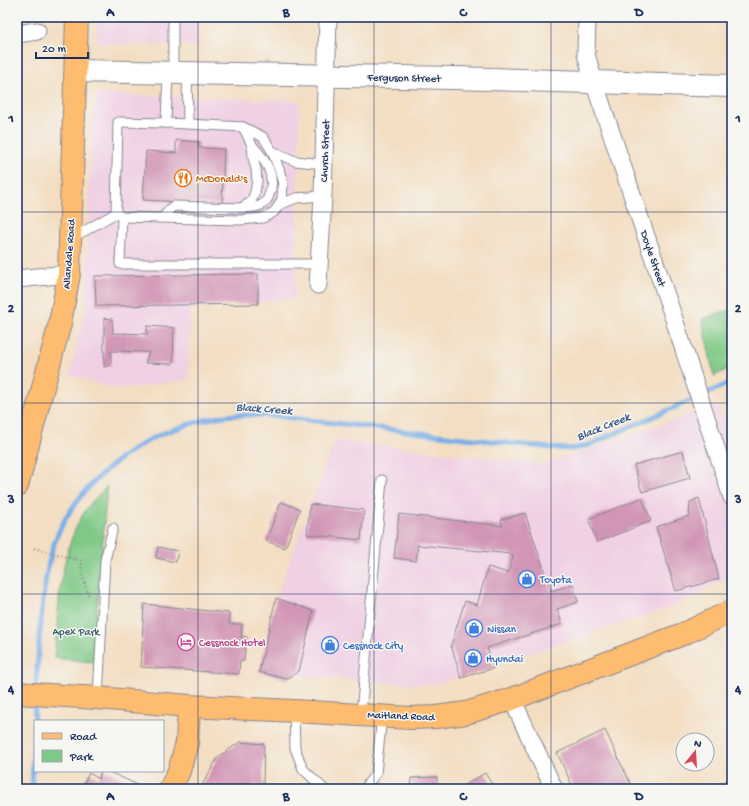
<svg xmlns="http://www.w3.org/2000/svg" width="749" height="806" font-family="'Gochi Hand',sans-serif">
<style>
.built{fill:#f0d0e4}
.green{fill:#7fc986;stroke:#4d7c72}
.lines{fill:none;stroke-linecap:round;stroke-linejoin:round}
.stream{stroke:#79aee7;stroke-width:5}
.building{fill:#d195b6}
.service-casing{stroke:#878690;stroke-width:11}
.minor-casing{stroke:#878690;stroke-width:19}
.tertiary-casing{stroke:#878690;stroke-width:24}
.primary-casing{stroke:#878690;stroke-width:24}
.path{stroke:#878690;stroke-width:2.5;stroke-dasharray:1 3;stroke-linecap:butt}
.service{stroke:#fff;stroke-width:9}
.minor{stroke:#fff;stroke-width:17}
.tertiary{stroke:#fff;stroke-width:22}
.primary{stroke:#febc71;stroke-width:22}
.grid{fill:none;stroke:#1b2f5e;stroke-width:1;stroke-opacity:0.55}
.labels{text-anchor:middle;stroke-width:3;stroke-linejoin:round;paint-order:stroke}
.street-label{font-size:11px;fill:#1b2f5e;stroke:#f6f6f2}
.food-label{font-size:11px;fill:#c56008;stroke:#f6f6f2;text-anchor:start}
.shop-label{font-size:11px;fill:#366cbe;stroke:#f6f6f2;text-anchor:start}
.park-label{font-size:11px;fill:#395d6a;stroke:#f6f6f2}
.hotel-label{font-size:11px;fill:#b23c85;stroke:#f6f6f2;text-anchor:start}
.water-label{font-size:12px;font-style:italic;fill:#375587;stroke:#f6f6f2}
.neatline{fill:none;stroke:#1b2f5e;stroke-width:1.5}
.grid-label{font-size:13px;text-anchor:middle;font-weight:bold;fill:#1b2f5e}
</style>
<rect width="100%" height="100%" fill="#f6f6f2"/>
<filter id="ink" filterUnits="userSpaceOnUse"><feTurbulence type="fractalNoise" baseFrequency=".025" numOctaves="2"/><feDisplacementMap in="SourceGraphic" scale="8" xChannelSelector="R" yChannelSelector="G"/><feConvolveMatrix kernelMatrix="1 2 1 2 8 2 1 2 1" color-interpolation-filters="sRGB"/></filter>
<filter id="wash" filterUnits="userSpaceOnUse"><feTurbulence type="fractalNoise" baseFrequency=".012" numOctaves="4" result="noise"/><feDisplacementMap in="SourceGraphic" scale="16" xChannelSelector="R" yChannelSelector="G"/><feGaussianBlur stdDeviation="0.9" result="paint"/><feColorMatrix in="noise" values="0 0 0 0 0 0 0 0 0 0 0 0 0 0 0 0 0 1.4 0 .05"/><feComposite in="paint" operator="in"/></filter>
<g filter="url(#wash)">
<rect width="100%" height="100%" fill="#f3dec2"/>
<g class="built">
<path d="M97,17H199L198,46L97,43Z"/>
<path d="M97,94L300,101L295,298L190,309L188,380L116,389L70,375L86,305L91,127Z"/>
<path d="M716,406L732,431V576L675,606L436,684L382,683L259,672L276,598L335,440L543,465Z"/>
</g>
<g class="green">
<path d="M732,309V367L714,376L702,319Z"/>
<path d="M107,486L93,662L54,658C59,609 58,557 83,514C89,504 99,495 107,486Z"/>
</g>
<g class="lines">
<g class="stream">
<path d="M36,690C37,666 39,642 41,618C44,592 46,568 54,544C69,499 110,461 151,439C162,433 175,429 187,425C200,421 213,417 225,416C242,414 258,415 274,416L551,448L573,449L589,445L732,382"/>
<path d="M32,789L35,700"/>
</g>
</g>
<g id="blocks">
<g class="building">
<path d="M176,140L199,142V148L224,149L222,204L143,200L146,151L176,153Z"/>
<path d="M258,274V304L96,306L95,276Z"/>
<path d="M104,318L112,319L113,333L147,334V326L174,328L173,364L145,363L149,352L111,351V365L104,367Z"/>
<path d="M683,451L690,478L642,492L634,465Z"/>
<path d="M642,498L651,521L597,542L588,519Z"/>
<path d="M699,498L719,579L676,591L656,527L689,516L690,502Z"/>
<path d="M281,502L300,509L285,548L266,541Z"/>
<path d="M310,504L364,510L361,540L307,534Z"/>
<path d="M525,513L551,591L573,584L578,602L557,609L562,624L487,648L494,668L461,678L451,645L465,601L477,605L488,567L508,573L513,557L512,554L418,545L416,561L394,558L399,514L503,526L501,520Z"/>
<path d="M158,547L178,551L176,562L156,558Z"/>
<path d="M276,598L313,611L299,671L287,679L259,672Z"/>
<path d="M144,604L229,613V624H242L241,637L246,638L244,661H240L239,674L141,667Z"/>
<path d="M605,730L633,789H574L557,753Z"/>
<path d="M240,742L264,744L263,786L253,785V789H200L218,757Z"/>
<path d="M101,771H107L138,785L136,789H81L89,773L99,779Z"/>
<path d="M485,773L495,789H458Z"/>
<path d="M437,777V789H412L411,778Z"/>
</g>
</g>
</g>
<g filter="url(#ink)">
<use href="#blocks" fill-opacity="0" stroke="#878690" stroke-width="1"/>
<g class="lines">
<g class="service-casing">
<g id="service">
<path d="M173,17V73"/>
<path d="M168,73L166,123L118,122L116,213L122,217L240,220L263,218L274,212L279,205L282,199L283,184L279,169L272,151L263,137L243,127L188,124L187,73"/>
<path d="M166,123L188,124"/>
<path d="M272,151L295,161L324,164"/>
<path d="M279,205L296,198L323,196"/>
<path d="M243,208C249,207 256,208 261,205C265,203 268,199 269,195C277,176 265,159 252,145"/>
<path d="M122,217L120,264H318"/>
<path d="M162,218L173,206L241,208L251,202L255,192L257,181L256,169L253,158L252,145L243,127"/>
<path d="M72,238L116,213"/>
<path d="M98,698L105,560L113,528"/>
<path d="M294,711L295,748L303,769L324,789"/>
<path d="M361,714L382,480"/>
<path d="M364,789L376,773L382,716"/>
</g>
</g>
<g class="minor-casing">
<g id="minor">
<path d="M587,17L586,54L594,82L670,307L732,497"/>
<path d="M17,34L37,31"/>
<path d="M17,279L69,274"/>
<path d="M318,285L323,196L328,17"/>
<path d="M512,699L554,789"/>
</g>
</g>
<g class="tertiary-casing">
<path id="tertiary" d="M76,71L454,78L732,86"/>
</g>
<g class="primary-casing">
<g id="primary">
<path d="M17,486L60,323L69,274L77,17"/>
<path d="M17,693L98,698L189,706L294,711L410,718L436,717L466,713L512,699L683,634L732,611"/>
<path d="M170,789L179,771L187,743L189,706"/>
</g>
</g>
<g class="path">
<path d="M34,548L82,561L81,571L89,597"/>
<path d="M707,789L732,778"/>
</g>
<use href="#service" class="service"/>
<use href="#minor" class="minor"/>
<use href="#tertiary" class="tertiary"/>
<use href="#primary" class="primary"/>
</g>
</g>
<path class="grid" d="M198,17V789M374,17V789M551,17V789M17,212H732M17,403H732M17,594H732"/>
<defs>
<g id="restaurant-ring" transform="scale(0.9)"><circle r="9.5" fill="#f6f6f2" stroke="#e8710a" stroke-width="1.5"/><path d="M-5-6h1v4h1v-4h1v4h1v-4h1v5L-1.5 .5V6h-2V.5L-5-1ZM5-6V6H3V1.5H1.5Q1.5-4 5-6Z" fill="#e8710a"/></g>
<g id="shop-ring" transform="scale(0.9)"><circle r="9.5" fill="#f6f6f2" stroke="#3f7fe0" stroke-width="1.5"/><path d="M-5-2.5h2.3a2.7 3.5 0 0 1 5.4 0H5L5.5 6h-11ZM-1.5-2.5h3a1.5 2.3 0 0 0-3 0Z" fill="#3f7fe0"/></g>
<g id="hotel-ring" transform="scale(0.9)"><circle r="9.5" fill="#f6f6f2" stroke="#d1479c" stroke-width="1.5"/><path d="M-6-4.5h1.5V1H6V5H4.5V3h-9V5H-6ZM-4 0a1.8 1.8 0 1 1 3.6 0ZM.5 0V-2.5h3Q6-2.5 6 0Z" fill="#d1479c"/></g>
</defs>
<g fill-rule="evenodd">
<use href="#restaurant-ring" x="183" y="178"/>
<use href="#shop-ring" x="527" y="579"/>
<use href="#shop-ring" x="474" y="628"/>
<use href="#hotel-ring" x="186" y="642"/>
<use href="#shop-ring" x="330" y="645"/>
<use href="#shop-ring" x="473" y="658"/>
</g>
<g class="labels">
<g class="street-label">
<text transform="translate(404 77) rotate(1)" y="4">Ferguson Street</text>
<text transform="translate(324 151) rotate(-88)" y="4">Church Street</text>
<text transform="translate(68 254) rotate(-86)" y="4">Allandale Road</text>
<text transform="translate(654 258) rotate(71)" y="4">Doyle Street</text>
<text transform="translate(401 715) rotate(2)" y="4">Maitland Road</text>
</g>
<g class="food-label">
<text x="196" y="182">McDonald's</text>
</g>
<g class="shop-label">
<text x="540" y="583">Toyota</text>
<text x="487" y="632">Nissan</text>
<text x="343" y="649">Cessnock City</text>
<text x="486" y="662">Hyundai</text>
</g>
<g class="park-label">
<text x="76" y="635">Apex Park</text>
</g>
<g class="hotel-label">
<text x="199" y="646">Cessnock Hotel</text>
</g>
<g class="water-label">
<text transform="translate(264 408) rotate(4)" y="4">Black Creek</text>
<text transform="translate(603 426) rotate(-22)" y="4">Black Creek</text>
</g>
</g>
<rect width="749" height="806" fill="none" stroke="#f6f6f2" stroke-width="44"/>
<rect x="34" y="720" width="130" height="52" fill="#f6f6f2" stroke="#9ea6b7"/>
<rect x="42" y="733" width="20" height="6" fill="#febc71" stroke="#9ea6b7"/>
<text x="70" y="740" font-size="12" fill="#1b2f5e">Road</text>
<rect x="42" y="750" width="20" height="12" fill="#7fc986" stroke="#9ea6b7"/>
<text x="70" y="760" font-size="12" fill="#1b2f5e">Park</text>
<g transform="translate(695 752) rotate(18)"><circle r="19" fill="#f6f6f2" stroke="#9ea6b7"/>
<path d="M0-3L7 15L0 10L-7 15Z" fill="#d1495b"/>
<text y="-6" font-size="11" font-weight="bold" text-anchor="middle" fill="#1b2f5e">N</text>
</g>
<path d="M36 52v6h52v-6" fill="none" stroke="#1b2f5e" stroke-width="2"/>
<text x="42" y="52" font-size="12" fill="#1b2f5e" stroke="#f6f6f2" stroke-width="3" paint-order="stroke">20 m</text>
<rect x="22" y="22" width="705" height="762" class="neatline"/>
<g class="grid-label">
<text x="110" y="16">A</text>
<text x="286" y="16">B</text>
<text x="463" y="16">C</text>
<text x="639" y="16">D</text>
<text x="11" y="122">1</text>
<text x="738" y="122">1</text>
<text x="11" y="312">2</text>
<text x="738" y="312">2</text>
<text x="11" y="503">3</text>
<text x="738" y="503">3</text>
<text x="11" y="693">4</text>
<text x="738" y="693">4</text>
<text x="110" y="800">A</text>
<text x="286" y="800">B</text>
<text x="463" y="800">C</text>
<text x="639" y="800">D</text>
</g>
</svg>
